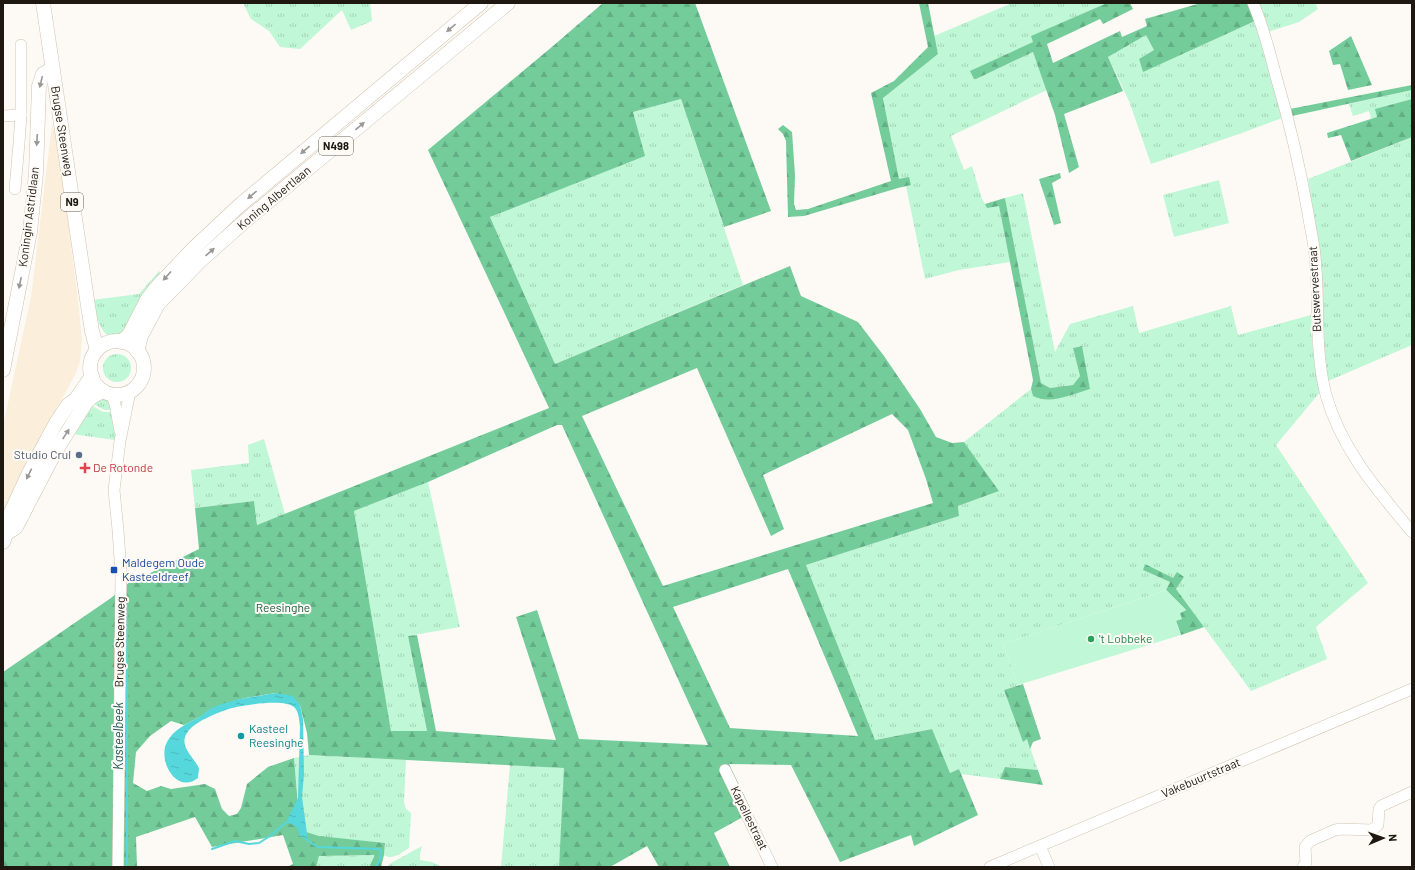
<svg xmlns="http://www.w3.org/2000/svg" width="1415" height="870" font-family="Barlow,sans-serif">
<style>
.commercial{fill:#fbefdb}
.grass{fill:url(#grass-tufts)}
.forest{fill:url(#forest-firs);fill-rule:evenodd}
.pitch{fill:#c0f7d6}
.water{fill:url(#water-ripples)}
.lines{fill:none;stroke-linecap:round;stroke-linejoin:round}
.stream{stroke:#56d7db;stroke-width:2}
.minor-casing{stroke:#d2c2af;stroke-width:12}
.major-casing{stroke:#d2c2af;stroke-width:15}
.minor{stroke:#fff;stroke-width:11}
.major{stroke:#fff;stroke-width:14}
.oneway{fill:#9a9794}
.service-dot{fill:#5c6f8a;stroke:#fdfaf6;stroke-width:1.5}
.health-dot{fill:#e0444e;stroke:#fdfaf6;stroke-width:1.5}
.transit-dot{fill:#1a4fb4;stroke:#fdfaf6;stroke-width:1.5}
.leisure-dot{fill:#2e9e5b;stroke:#fdfaf6;stroke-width:1.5}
.culture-dot{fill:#0f9aa8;stroke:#fdfaf6;stroke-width:1.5}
.labels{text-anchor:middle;stroke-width:4;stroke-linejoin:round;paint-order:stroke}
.shield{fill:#fdfaf6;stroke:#615c56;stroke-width:1}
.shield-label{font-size:11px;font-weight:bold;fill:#1e1811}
.street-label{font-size:12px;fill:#1e1811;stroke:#fdfaf6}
.service-label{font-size:12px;fill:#4e5e75;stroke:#fdfaf6;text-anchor:end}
.health-label{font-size:12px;fill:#be3a42;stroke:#fdfaf6;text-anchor:start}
.transit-label{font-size:12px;fill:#164399;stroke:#fdfaf6;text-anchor:start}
.park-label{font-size:12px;fill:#195c3c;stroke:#fdfaf6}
.leisure-label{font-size:12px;fill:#27864d;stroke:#fdfaf6;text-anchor:start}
.culture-label{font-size:12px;fill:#0d838f;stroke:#fdfaf6;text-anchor:start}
.water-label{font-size:13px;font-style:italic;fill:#245b5c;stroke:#fdfaf6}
</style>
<defs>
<pattern id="grass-tufts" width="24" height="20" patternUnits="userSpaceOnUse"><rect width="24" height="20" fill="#c0f7d6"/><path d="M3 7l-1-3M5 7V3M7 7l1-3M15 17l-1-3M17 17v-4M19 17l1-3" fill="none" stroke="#a5d3b7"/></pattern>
<pattern id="forest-firs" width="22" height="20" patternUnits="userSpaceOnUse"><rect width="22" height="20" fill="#73cc9a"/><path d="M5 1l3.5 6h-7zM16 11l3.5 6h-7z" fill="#63ae84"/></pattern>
<pattern id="water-ripples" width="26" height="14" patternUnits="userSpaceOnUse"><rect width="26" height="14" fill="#56d7db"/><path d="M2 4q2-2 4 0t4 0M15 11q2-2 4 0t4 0" fill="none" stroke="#4ab8bb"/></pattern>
</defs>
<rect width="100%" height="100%" fill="#fdfaf6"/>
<path class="commercial" d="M52,124L58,143L79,309L82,340L80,361L76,373L25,467L3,512V426L31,297Z"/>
<g class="grass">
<path d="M243,3H370L372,21L351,30L342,10L300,49L280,47L269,31L251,19Z"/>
<path d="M1012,3H1107L1032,36L1034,42L971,71L976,79L1033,52L1047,90L951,136L964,170L972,166L982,199L987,207L999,205L1010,262L959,270L925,279L906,186L911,185L899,179L883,97L938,54L934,36Z"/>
<path d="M1257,3H1318L1316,5L1318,9L1299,22L1268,32Z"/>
<path d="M1255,21L1282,118L1242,133L1151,164L1129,101L1108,57L1146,35L1154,50L1139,59L1143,71Z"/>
<path d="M1412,90V99L1376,109L1377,117L1371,119L1369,111L1353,116L1349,104Z"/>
<path d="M681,99L743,285L555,364L490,217L644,156L633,112Z"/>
<path d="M1412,137V345L1328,381L1324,356L1319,248L1308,179Z"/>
<path d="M1219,180L1229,223L1174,237L1163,195Z"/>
<path d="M1023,193L1055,352L1070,324L1133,306L1139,333L1231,306L1238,335L1311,315C1311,341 1314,365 1321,391L1276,445L1368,583L1316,627L1327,659L1251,691L1176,589L1184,577L1173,578L1143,570L1170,582L1166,590L1003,644L1018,685L1004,690L1023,741L1027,739L1038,770L1006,767L1000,779L961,774L959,769L950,773L931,729L875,740L806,565L959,516L958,506L999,491L964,442L1031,389L1033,396L1090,389L1081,346L1073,348L1080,376L1073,385L1050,388L1041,383L1005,198Z"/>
<path d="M159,271L162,275C143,307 110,382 92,300L139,294Z"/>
<circle cx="117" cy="368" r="14"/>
<path d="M103,396L109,399L113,410H104L89,401Z"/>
<path d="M91,405L103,412H111L115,432V440L72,434Z"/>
<path d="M264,439L285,514L257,525L254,501L195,508L191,470L249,463L248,445Z"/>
<path d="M428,482L460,627L408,636L427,732L391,731L354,511Z"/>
<path d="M309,755L406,760L404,802L406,809L411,813L409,848C402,852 392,861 384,855L385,843L322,837L300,830L294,758Z"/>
<path d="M510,765L565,768L559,867H501Z"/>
<path d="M422,846L420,854V860L432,862L442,867H387L391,863Z"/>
<path d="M376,855L369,867H316L319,856Z"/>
</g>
<g class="forest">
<path d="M603,3H695L771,211L724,227L681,99L633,112L645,156L490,217L555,364L790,266L801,296L858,322L884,356L920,409L936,437L952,443L964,442L999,491L958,506L959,516L806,565L875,740L932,729L950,773L959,769L978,815L914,846L911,835L840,862L791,765L729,764L752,812L714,833L730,867H659L647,846L610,867H559L564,768L309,755L307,733L300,705L276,693L245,698L224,704L209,710L200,717L184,725L171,721L150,736L136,752L133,783L147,791L161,786L171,789L205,784L215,789L222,809L229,816L237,814L241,808L247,784L268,767L294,758L300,830L319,836L385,843L384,855L381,867H369L375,855L319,856L316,867H287L293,864L283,835L212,847L195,817L136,837L137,867H3V672L111,598L132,580H136L199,549L195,508L254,501L257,525L549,408L428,150L553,46ZM697,368L771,536L784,529L763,475L892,414L908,430L926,479L933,503L663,586L582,416ZM557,425H562L708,745L579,739L537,610L516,617L556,740L436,731L417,635L408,636L427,731H391L354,511L428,482ZM788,569L858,736L730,728L673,607Z"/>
<path d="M919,3H928L938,54L883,98L899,179L909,177L911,185L898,188L804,216L788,217L786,141L783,134L778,129L783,125L792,132L795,175L794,204L796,210L808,209L891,181L871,93L894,81L928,47Z"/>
<path d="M1107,3H1130L1133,9L1103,24L1100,19L1047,44L1053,63L1120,31L1122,37L1147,26L1145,19L1201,3H1247L1255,21L1143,72L1139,59L1154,50L1146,35L1108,57L1123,91L1064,114L1079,167L1069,173L1055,115L1033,52L976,79H974L970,71L1033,42L1031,36Z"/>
<path d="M1351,36L1372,85L1348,90L1340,64L1333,65L1329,51Z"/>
<path d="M1412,85V90L1292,116L1290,109Z"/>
<path d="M1412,99V137L1351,161L1341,135L1328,138L1327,133L1377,117L1375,109Z"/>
<path d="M1060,173L1061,178L1052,183L1061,223L1054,225L1039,179Z"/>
<path d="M1005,198L1041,383L1050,388L1073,385L1080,376L1073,348L1082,346L1090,389C1072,394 1051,405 1033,396L1031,389L1033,380L999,206L987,208L985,204Z"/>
<path d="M1145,564L1173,578L1177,572L1184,577L1176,589L1204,627L1181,635L1176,621L1180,613L1186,610L1166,590L1170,582L1143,570Z"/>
<path d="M1023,684L1041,739L1033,742L1030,749L1027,739L1023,742L1004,690Z"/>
<path d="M1005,767L1038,770L1043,785L1000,779Z"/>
</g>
<path class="pitch" d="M1166,590L1186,610L1180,613L1182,619L1176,621L1181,635L1018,685L1003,644Z"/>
<path class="water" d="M276,693L293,696L300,705L303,719L304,774L302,797L308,841L300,836L297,827L287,822L289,816L298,798L300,726C299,720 299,713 295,708C286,698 244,705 232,708C219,712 193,722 187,733C178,747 195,757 199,769C199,771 198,775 198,778C177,795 157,761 167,742C173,730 186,724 198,718C202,716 206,711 210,709C230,699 254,697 276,693Z"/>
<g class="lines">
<g class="stream">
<path d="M307,839L308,841L318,847L379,849L381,851L380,860L376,867"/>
<path d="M212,849L235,841L249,844L259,843L270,836L288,821"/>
<path d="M127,867V605"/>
</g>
<g class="minor-casing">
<g id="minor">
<path d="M1253,3C1264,28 1270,54 1277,80C1290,124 1300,168 1308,213C1310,227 1314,242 1315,257C1320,304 1314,350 1326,395C1341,449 1378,491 1412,532"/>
<path d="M21,115V45"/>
<path d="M3,116L21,115L19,143L15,189"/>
<path d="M112,395L115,404L120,431"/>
<path d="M725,770L772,867"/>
<path d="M1040,846L1049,867"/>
<path d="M118,867L121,573L118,530L114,490L120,441L130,392"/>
<path d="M990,867L1412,689"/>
<path d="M1303,867L1306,863L1305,847L1310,841L1335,830L1341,829L1372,830L1378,825L1379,809L1381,806L1412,792"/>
</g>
</g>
<g class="major-casing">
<g id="major">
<path d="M43,3L88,306L92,331L97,350"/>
<circle cx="117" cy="368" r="27"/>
<path d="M121,342L129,335L147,300L156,288L194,248L240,205L481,3"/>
<path d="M137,351L141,336L158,304L200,261L245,221L508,3"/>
<path d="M3,370L30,232L36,173L39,86L43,74L52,69"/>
<path d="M6,534L16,527L55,452L87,401L93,396L103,391"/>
<path d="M3,542L6,534V523L30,471L56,423L68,405L76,399L92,376"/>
</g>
</g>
<use href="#minor" class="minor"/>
<use href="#major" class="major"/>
</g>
<defs><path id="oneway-solid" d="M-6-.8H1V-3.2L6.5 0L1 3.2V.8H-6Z"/></defs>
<g class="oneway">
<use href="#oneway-solid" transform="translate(451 28) rotate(140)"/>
<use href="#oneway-solid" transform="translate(41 82) rotate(103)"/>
<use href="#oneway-solid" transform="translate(360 126) rotate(-40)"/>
<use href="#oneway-solid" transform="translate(37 140) rotate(93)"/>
<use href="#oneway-solid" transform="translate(305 150) rotate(140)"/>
<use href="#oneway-solid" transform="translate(252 195) rotate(140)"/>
<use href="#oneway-solid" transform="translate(210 252) rotate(-41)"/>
<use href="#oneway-solid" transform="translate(167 276) rotate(132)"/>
<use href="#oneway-solid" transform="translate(20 283) rotate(102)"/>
<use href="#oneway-solid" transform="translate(66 434) rotate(-57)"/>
<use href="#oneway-solid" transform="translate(29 474) rotate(116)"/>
</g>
<circle class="service-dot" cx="79" cy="455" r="4"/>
<path class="health-dot" d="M83 462h4v4h4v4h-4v4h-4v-4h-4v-4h4z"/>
<rect class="transit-dot" x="110" y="566" width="8" height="8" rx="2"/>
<circle class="leisure-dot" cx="1091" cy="639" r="4"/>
<circle class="culture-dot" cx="241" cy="736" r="4"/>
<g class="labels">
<g class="shield">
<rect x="319" y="137" width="34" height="18" rx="3"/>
<rect x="61" y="193" width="22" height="18" rx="3"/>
</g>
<g class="shield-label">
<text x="336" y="150">N498</text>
<text x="72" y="206">N9</text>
</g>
<g class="street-label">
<text transform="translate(62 131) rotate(81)" y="4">Brugse Steenweg</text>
<text transform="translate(274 198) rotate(-40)" y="4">Koning Albertlaan</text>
<text transform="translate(29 217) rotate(-83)" y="4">Koningin Astridlaan</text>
<text transform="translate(1315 289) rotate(-93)" y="4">Butswervestraat</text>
<text transform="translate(120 642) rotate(-89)" y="4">Brugse Steenweg</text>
<text transform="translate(1201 778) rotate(-23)" y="4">Vakebuurtstraat</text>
<text transform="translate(749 818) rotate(64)" y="4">Kapellestraat</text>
</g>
<g class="service-label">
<text x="71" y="459">Studio Crul</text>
</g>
<g class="health-label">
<text x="93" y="472">De Rotonde</text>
</g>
<g class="transit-label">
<text x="122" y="567">Maldegem Oude<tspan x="122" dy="14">Kasteeldreef</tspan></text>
</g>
<g class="park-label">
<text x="283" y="612">Reesinghe</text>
</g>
<g class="leisure-label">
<text x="1099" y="643">'t Lobbeke</text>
</g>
<g class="culture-label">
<text x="249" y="733">Kasteel<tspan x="249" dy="14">Reesinghe</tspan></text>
</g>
<g class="water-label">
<text transform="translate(118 736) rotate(-90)" y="5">Kasteelbeek</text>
</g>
</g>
<rect width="1415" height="870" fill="none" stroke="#1e1811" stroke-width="8"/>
<g transform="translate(1383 838) rotate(88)" stroke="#fdfaf6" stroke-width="3" paint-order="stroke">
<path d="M0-3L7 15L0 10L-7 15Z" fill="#1e1811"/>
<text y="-6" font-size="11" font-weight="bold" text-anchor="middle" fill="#1e1811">N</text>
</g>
</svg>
